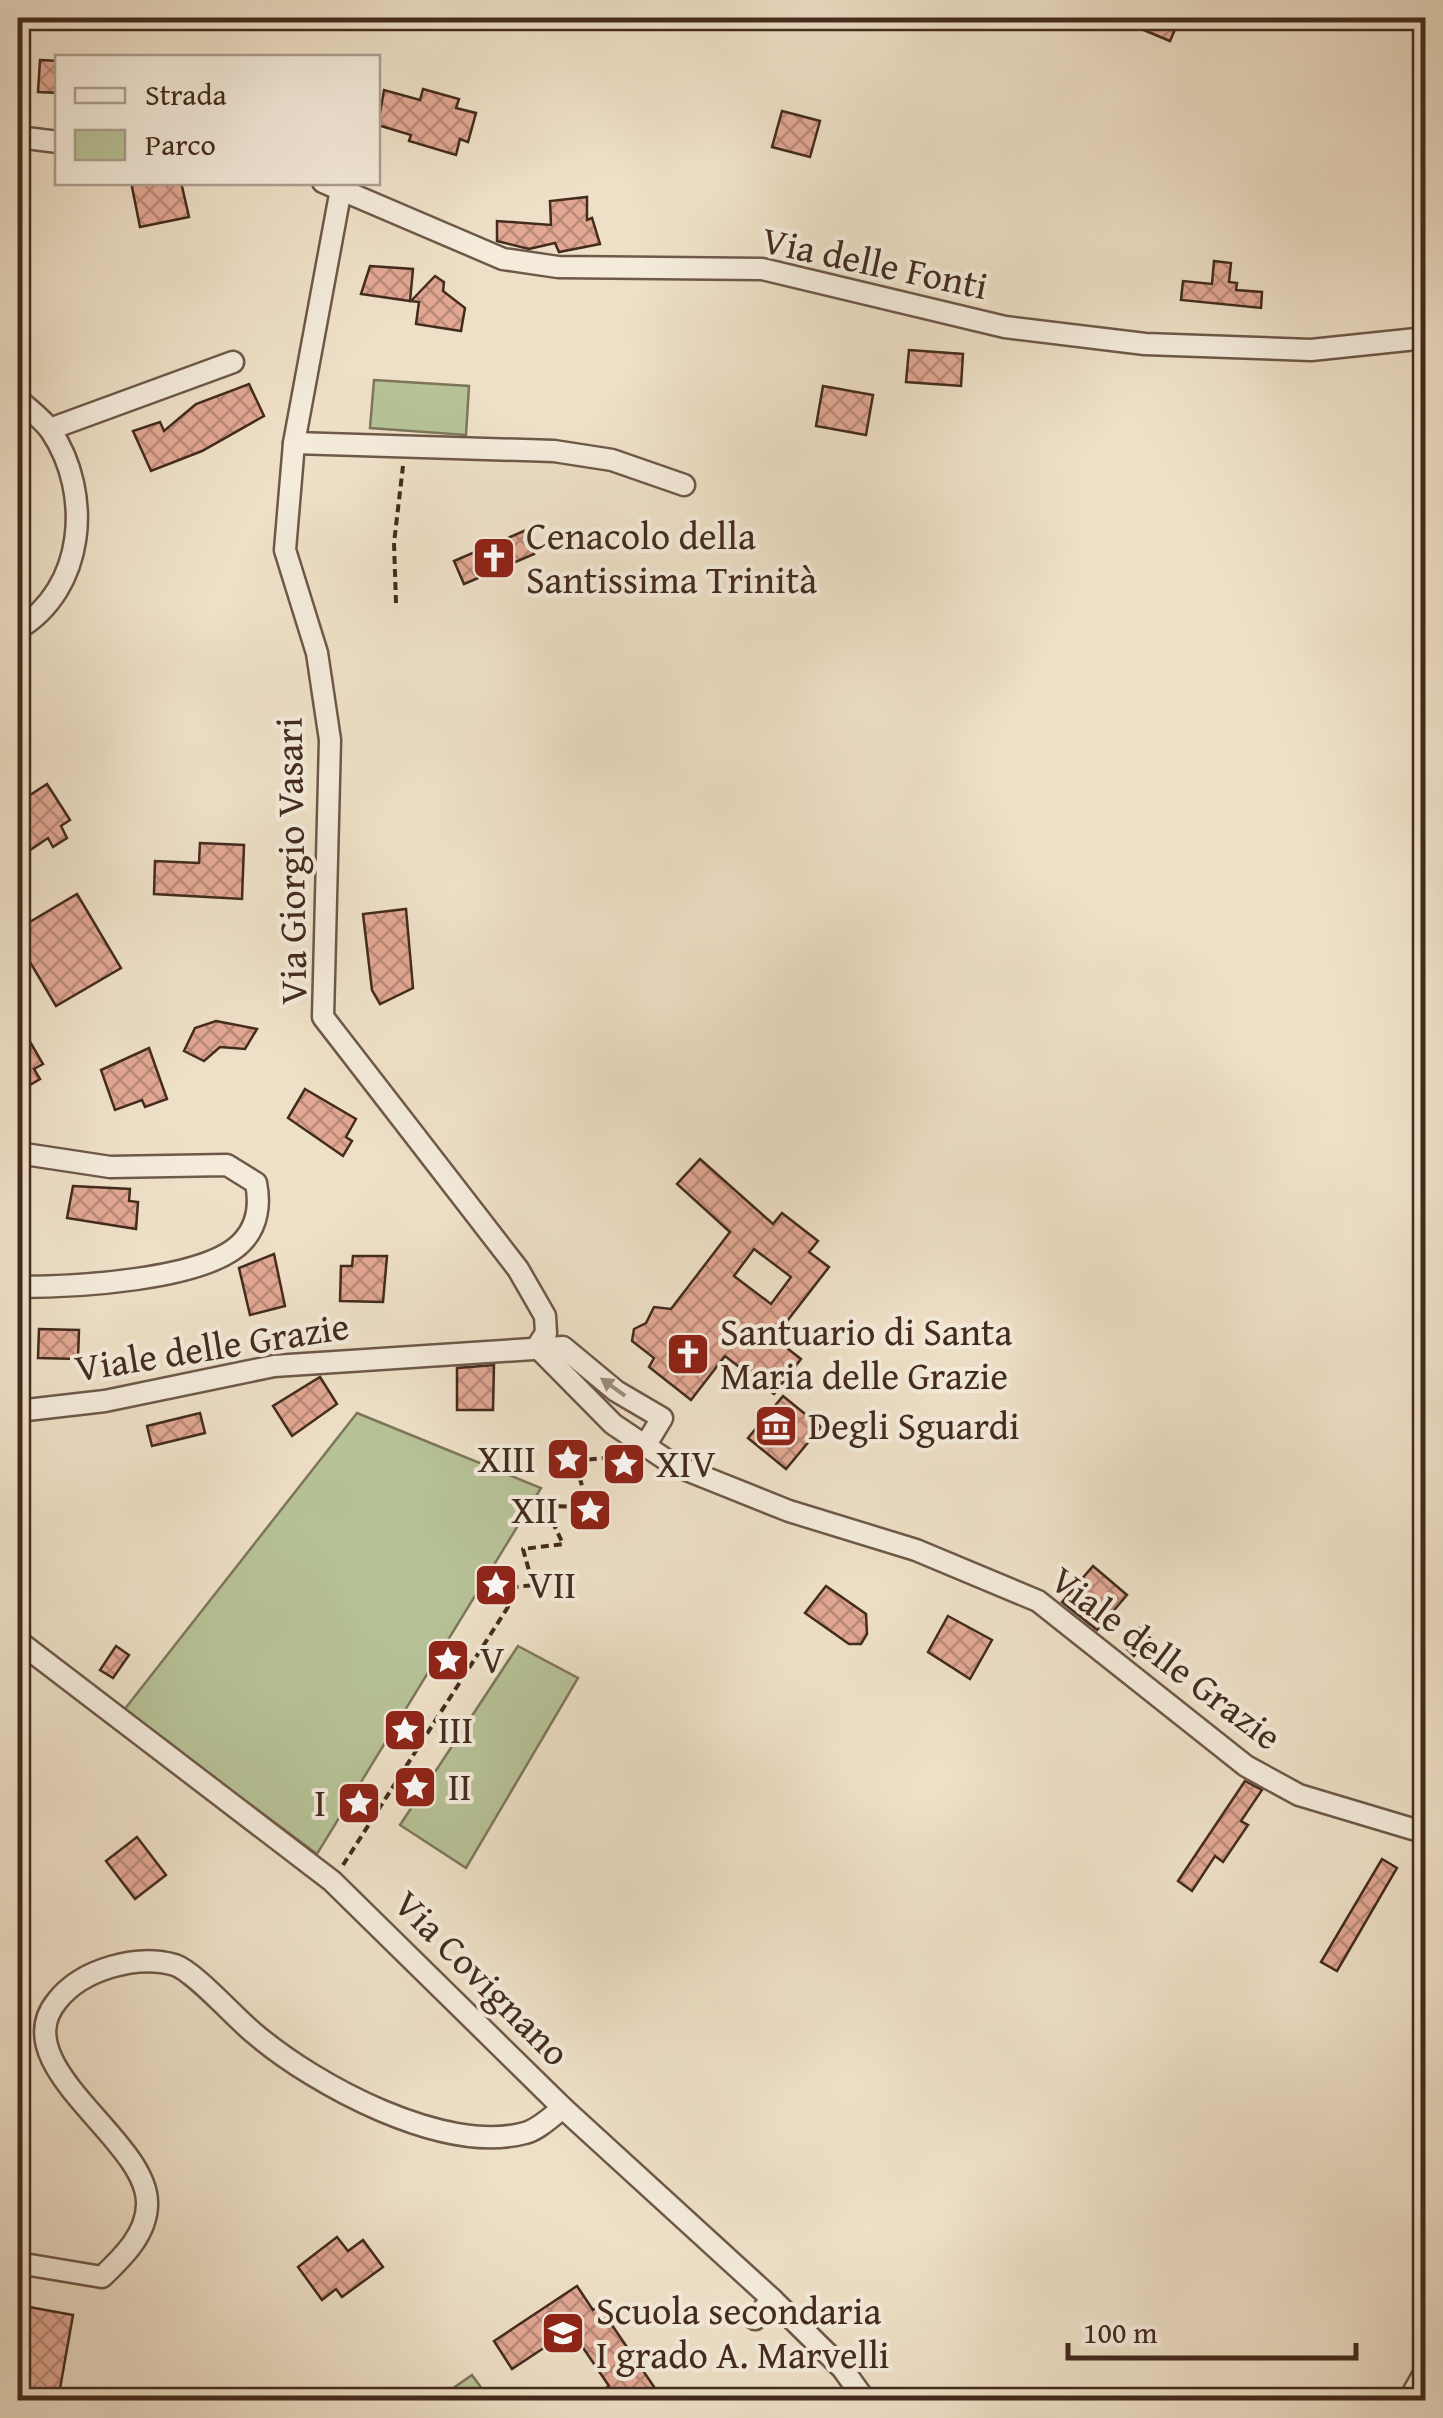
<svg xmlns="http://www.w3.org/2000/svg" width="1443" height="2418" font-family="'Gentium Book Plus',serif">
<style>
.green{fill:#b7c297;stroke:#7d765a;stroke-width:2.5}
.building{fill:url(#building-cross-hatch);stroke:#432b1d;stroke-width:2.5;fill-rule:evenodd}
.lines{fill:none;stroke-linecap:round;stroke-linejoin:round}
.minor-casing{stroke:#6e5848;stroke-width:25}
.path{stroke:#432b1d;stroke-width:4;stroke-dasharray:8 5;stroke-linecap:butt}
.minor{stroke:#f4ebdb;stroke-width:20}
.oneway{fill:#9c8b7c}
.labels{text-anchor:middle;stroke-width:8;stroke-linejoin:round;paint-order:stroke}
.street-label{font-size:38px;fill:#432b1d;stroke:#f4ebdb}
.poi-label{font-size:38px;fill:#432b1d;stroke:#f4ebdb;text-anchor:start}
</style>
<defs>
<pattern id="building-cross-hatch" width="8" height="8" patternUnits="userSpaceOnUse" patternTransform="scale(2.5)"><rect width="8" height="8" fill="#e2a894"/><path d="M0 0l8 8M0 8l8-8" fill="none" stroke="#b98978"/></pattern>
</defs>
<rect width="100%" height="100%" fill="#eee0c7"/>
<filter id="stains"><feTurbulence type="fractalNoise" baseFrequency=".002" numOctaves="4"/><feColorMatrix values="0 0 0 0 .2 0 0 0 0 .09 0 0 0 0 .02 0 0 0 .5 -.17"/></filter>
<radialGradient id="worn" r=".72"><stop offset=".6" stop-color="#630" stop-opacity="0"/><stop offset="1" stop-color="#630" stop-opacity=".3"/></radialGradient>
<g class="green">
<path d="M374,380L469,386L466,435L370,428Z"/>
<path d="M357,1413L541,1488L317,1854L124,1710Z"/>
<path d="M518,1646L578,1678L466,1868L400,1825Z"/>
<path d="M472,2375L490,2400H436Z"/>
</g>
<g class="building">
<path d="M1115,18H1180L1170,41Z"/>
<path d="M40,60L58,61V93L38,92Z"/>
<path d="M423,89L459,99L456,108L476,113L468,142L460,139L456,155L409,141L411,135L378,125L384,90L420,100Z"/>
<path d="M782,111L820,121L810,157L772,147Z"/>
<path d="M131,182H181L189,217L140,227Z"/>
<path d="M587,197V220L592,218L600,244L559,252L555,243L529,249L497,241V221L551,225L550,201Z"/>
<path d="M1214,261L1231,263L1229,282L1237,283L1236,290L1262,292L1261,308L1181,300L1183,281L1212,284Z"/>
<path d="M370,266L413,269L410,301L361,294Z"/>
<path d="M435,276L444,282L443,291L465,308L461,331L416,324L419,302L411,301Z"/>
<path d="M909,350L963,354L961,386L906,382Z"/>
<path d="M249,384L264,416L202,451L151,471L133,431L160,422L164,431L196,404Z"/>
<path d="M823,386L873,395L866,435L816,426Z"/>
<path d="M524,531L534,554L464,584L454,561Z"/>
<path d="M47,784L70,820L61,826L67,838L53,847L48,838L26,853L18,840V803Z"/>
<path d="M200,843L244,845L242,899L154,894L155,861L199,863Z"/>
<path d="M77,894L121,968L56,1006L18,942V929Z"/>
<path d="M406,909L413,988L380,1004L372,990L363,914Z"/>
<path d="M18,1021L43,1064L34,1069L40,1079L18,1092Z"/>
<path d="M216,1021L257,1029L245,1049L220,1047L204,1061L184,1051L195,1028Z"/>
<path d="M149,1048L167,1099L145,1107L142,1100L115,1110L101,1070Z"/>
<path d="M305,1089L356,1119L346,1137L352,1141L343,1156L288,1118Z"/>
<path d="M700,1159L773,1224L782,1213L818,1241L809,1252L829,1267L774,1338L801,1359L774,1394L725,1356L691,1400L649,1367L654,1358L632,1341L634,1329L646,1323L654,1307L671,1309L730,1232L677,1184ZM754,1249L791,1277L771,1304L734,1276Z"/>
<path d="M73,1186L130,1189L129,1201L138,1202L136,1229L67,1218Z"/>
<path d="M274,1254L285,1306L250,1315L239,1268Z"/>
<path d="M353,1256H387L383,1302L340,1301L341,1266H352Z"/>
<path d="M39,1329L79,1330L78,1359L38,1358Z"/>
<path d="M494,1365L493,1410H457V1368Z"/>
<path d="M320,1377L337,1404L292,1436L273,1406Z"/>
<path d="M783,1396L821,1427L786,1469L748,1438Z"/>
<path d="M200,1413L205,1433L152,1446L147,1426Z"/>
<path d="M1093,1566L1127,1595L1097,1630L1062,1602Z"/>
<path d="M826,1586L866,1614L867,1634L861,1644H849L805,1613Z"/>
<path d="M948,1616L992,1640L970,1679L928,1652Z"/>
<path d="M1139,1628L1150,1638L1134,1656L1123,1645Z"/>
<path d="M116,1646L129,1655L113,1678L100,1670Z"/>
<path d="M1245,1781L1262,1790L1241,1821L1248,1825L1223,1862L1215,1856L1192,1891L1178,1881Z"/>
<path d="M137,1837L166,1875L135,1899L106,1861Z"/>
<path d="M1382,1859L1397,1868L1337,1971L1321,1962Z"/>
<path d="M337,2237L348,2251L363,2240L383,2267L342,2297L336,2289L322,2300L298,2267Z"/>
<path d="M577,2286L593,2310L599,2306L663,2400H587L609,2386L571,2330L512,2369L494,2341Z"/>
<path d="M18,2305L73,2315L58,2400H18Z"/>
</g>
<g class="lines">
<g class="minor-casing">
<g id="minor">
<path d="M18,137L58,142"/>
<path d="M323,182L503,259L558,267L762,269L1005,327L1145,344L1311,350L1426,338"/>
<path d="M341,189L294,443L285,550L317,653L330,740L323,1017L518,1269L545,1316L546,1333L537,1347"/>
<path d="M18,399C28,409 43,419 51,431C93,494 85,589 18,629"/>
<path d="M50,429L233,362"/>
<path d="M294,443L554,451L612,460L684,485"/>
<path d="M18,1153L110,1167L227,1165L256,1183C260,1203 258,1225 243,1241C208,1281 69,1287 18,1287"/>
<path d="M537,1347L613,1424L674,1465L789,1511L916,1550L1038,1601L1246,1766L1299,1795L1426,1833"/>
<path d="M18,1411L105,1401L274,1366L563,1347L616,1391L662,1418L645,1446"/>
<path d="M18,1641L332,1881L563,2108L772,2299L842,2368L865,2400"/>
<path d="M18,2263L102,2277C123,2257 148,2233 147,2202C146,2138 4,2066 57,2001C82,1969 137,1954 175,1965C195,1972 236,2019 255,2034C315,2085 444,2155 525,2133C538,2130 552,2116 563,2108"/>
<path d="M755,2319L772,2299"/>
<path d="M1409,2400L1426,2370"/>
</g>
</g>
<g class="path">
<path d="M396,603L394,543L403,466"/>
<path d="M343,1865L508,1607L499,1589L533,1585L523,1549L563,1544L545,1506L588,1507L575,1461L623,1456"/>
</g>
<use href="#minor" class="minor"/>
</g>
<defs><path id="oneway-solid" d="M-6-.8H1V-3.2L6.5 0L1 3.2V.8H-6Z" transform="scale(2.5)"/></defs>
<use class="oneway" href="#oneway-solid" transform="translate(613 1387) rotate(-144)"/>
<defs>
<g id="church-square" transform="scale(2.25)"><rect x="-9" y="-9" width="18" height="18" rx="4" fill="#8f2418" stroke="#f4ebdb"/><path d="M-1.2-6h2.4v3.5h3.3v2.4h-3.3V6h-2.4V-.1h-3.3v-2.4h3.3Z" fill="#fff"/></g>
<g id="museum-square" transform="scale(2.25)"><rect x="-9" y="-9" width="18" height="18" rx="4" fill="#8f2418" stroke="#f4ebdb"/><path d="M0-6L6-3V-2H-6V-3ZM-5-1h2V3h-2ZM-1-1h2V3h-2ZM3-1h2V3H3ZM-6 4H6V6H-6Z" fill="#fff"/></g>
<g id="sight-square" transform="scale(2.25)"><rect x="-9" y="-9" width="18" height="18" rx="4" fill="#8f2418" stroke="#f4ebdb"/><path d="M0-6L1.8-2.2L6-1.7L2.9 1.2L3.7 5.4L0 3.3L-3.7 5.4L-2.9 1.2L-6-1.7L-1.8-2.2Z" fill="#fff"/></g>
<g id="school-square" transform="scale(2.25)"><rect x="-9" y="-9" width="18" height="18" rx="4" fill="#8f2418" stroke="#f4ebdb"/><path d="M0-5L7-2L0 1L-7-2ZM-4 1L0 2.5L4 1V4Q0 6-4 4Z" fill="#fff"/></g>
</defs>
<g fill-rule="evenodd">
<use href="#church-square" x="494" y="558"/>
<use href="#church-square" x="688" y="1354"/>
<use href="#museum-square" x="776" y="1426"/>
<use href="#sight-square" x="568" y="1459"/>
<use href="#sight-square" x="624" y="1464"/>
<use href="#sight-square" x="590" y="1510"/>
<use href="#sight-square" x="496" y="1585"/>
<use href="#sight-square" x="448" y="1660"/>
<use href="#sight-square" x="405" y="1730"/>
<use href="#sight-square" x="415" y="1787"/>
<use href="#sight-square" x="359" y="1803"/>
<use href="#school-square" x="563" y="2333"/>
</g>
<g class="labels">
<g class="street-label">
<text transform="translate(875 263) rotate(12)" y="13">Via delle Fonti</text>
<text transform="translate(291 861) rotate(-91)" y="13">Via Giorgio Vasari</text>
<text transform="translate(212 1347) rotate(-9)" y="13">Viale delle Grazie</text>
<text transform="translate(1166 1658) rotate(37)" y="13">Viale delle Grazie</text>
<text transform="translate(482 1978) rotate(45)" y="13">Via Covignano</text>
</g>
<g class="poi-label">
<text x="526" y="549">Cenacolo della<tspan x="526" dy="44">Santissima Trinità</tspan></text>
<text x="720" y="1345">Santuario di Santa<tspan x="720" dy="44">Maria delle Grazie</tspan></text>
<text x="808" y="1439">Degli Sguardi</text>
<text x="536" y="1472" text-anchor="end">XIII</text>
<text x="656" y="1477">XIV</text>
<text x="558" y="1523" text-anchor="end">XII</text>
<text x="528" y="1598">VII</text>
<text x="480" y="1673">V</text>
<text x="438" y="1743">III</text>
<text x="448" y="1800">II</text>
<text x="326" y="1816" text-anchor="end">I</text>
<text x="596" y="2324">Scuola secondaria<tspan x="596" dy="44">I grado A. Marvelli</tspan></text>
</g>
</g>
<rect width="1443" height="2418" fill="none" stroke="#eee0c7" stroke-width="60"/>
<rect x="20" y="20" width="1403" height="2378" fill="none" stroke="#432b1d" stroke-width="5"/>
<rect x="30" y="30" width="1383" height="2358" fill="none" stroke="#432b1d" stroke-width="2.5"/>
<rect x="55" y="55" width="325" height="130" fill="#f4ebdb" stroke="#ad9e8f" stroke-width="2.5"/>
<rect x="75" y="88" width="50" height="15" fill="#f4ebdb" stroke="#ad9e8f" stroke-width="2.5"/>
<text x="145" y="105" font-size="30" fill="#432b1d">Strada</text>
<rect x="75" y="130" width="50" height="30" fill="#b7c297" stroke="#ad9e8f" stroke-width="2.5"/>
<text x="145" y="155" font-size="30" fill="#432b1d">Parco</text>
<path d="M1068 2343v15h288v-15" fill="none" stroke="#432b1d" stroke-width="5"/>
<text x="1083" y="2343" font-size="30" fill="#432b1d" stroke="#f4ebdb" stroke-width="8" paint-order="stroke">100 m</text>
<rect width="100%" height="100%" filter="url(#stains)"/>
<rect width="100%" height="100%" fill="url(#worn)"/>
</svg>
